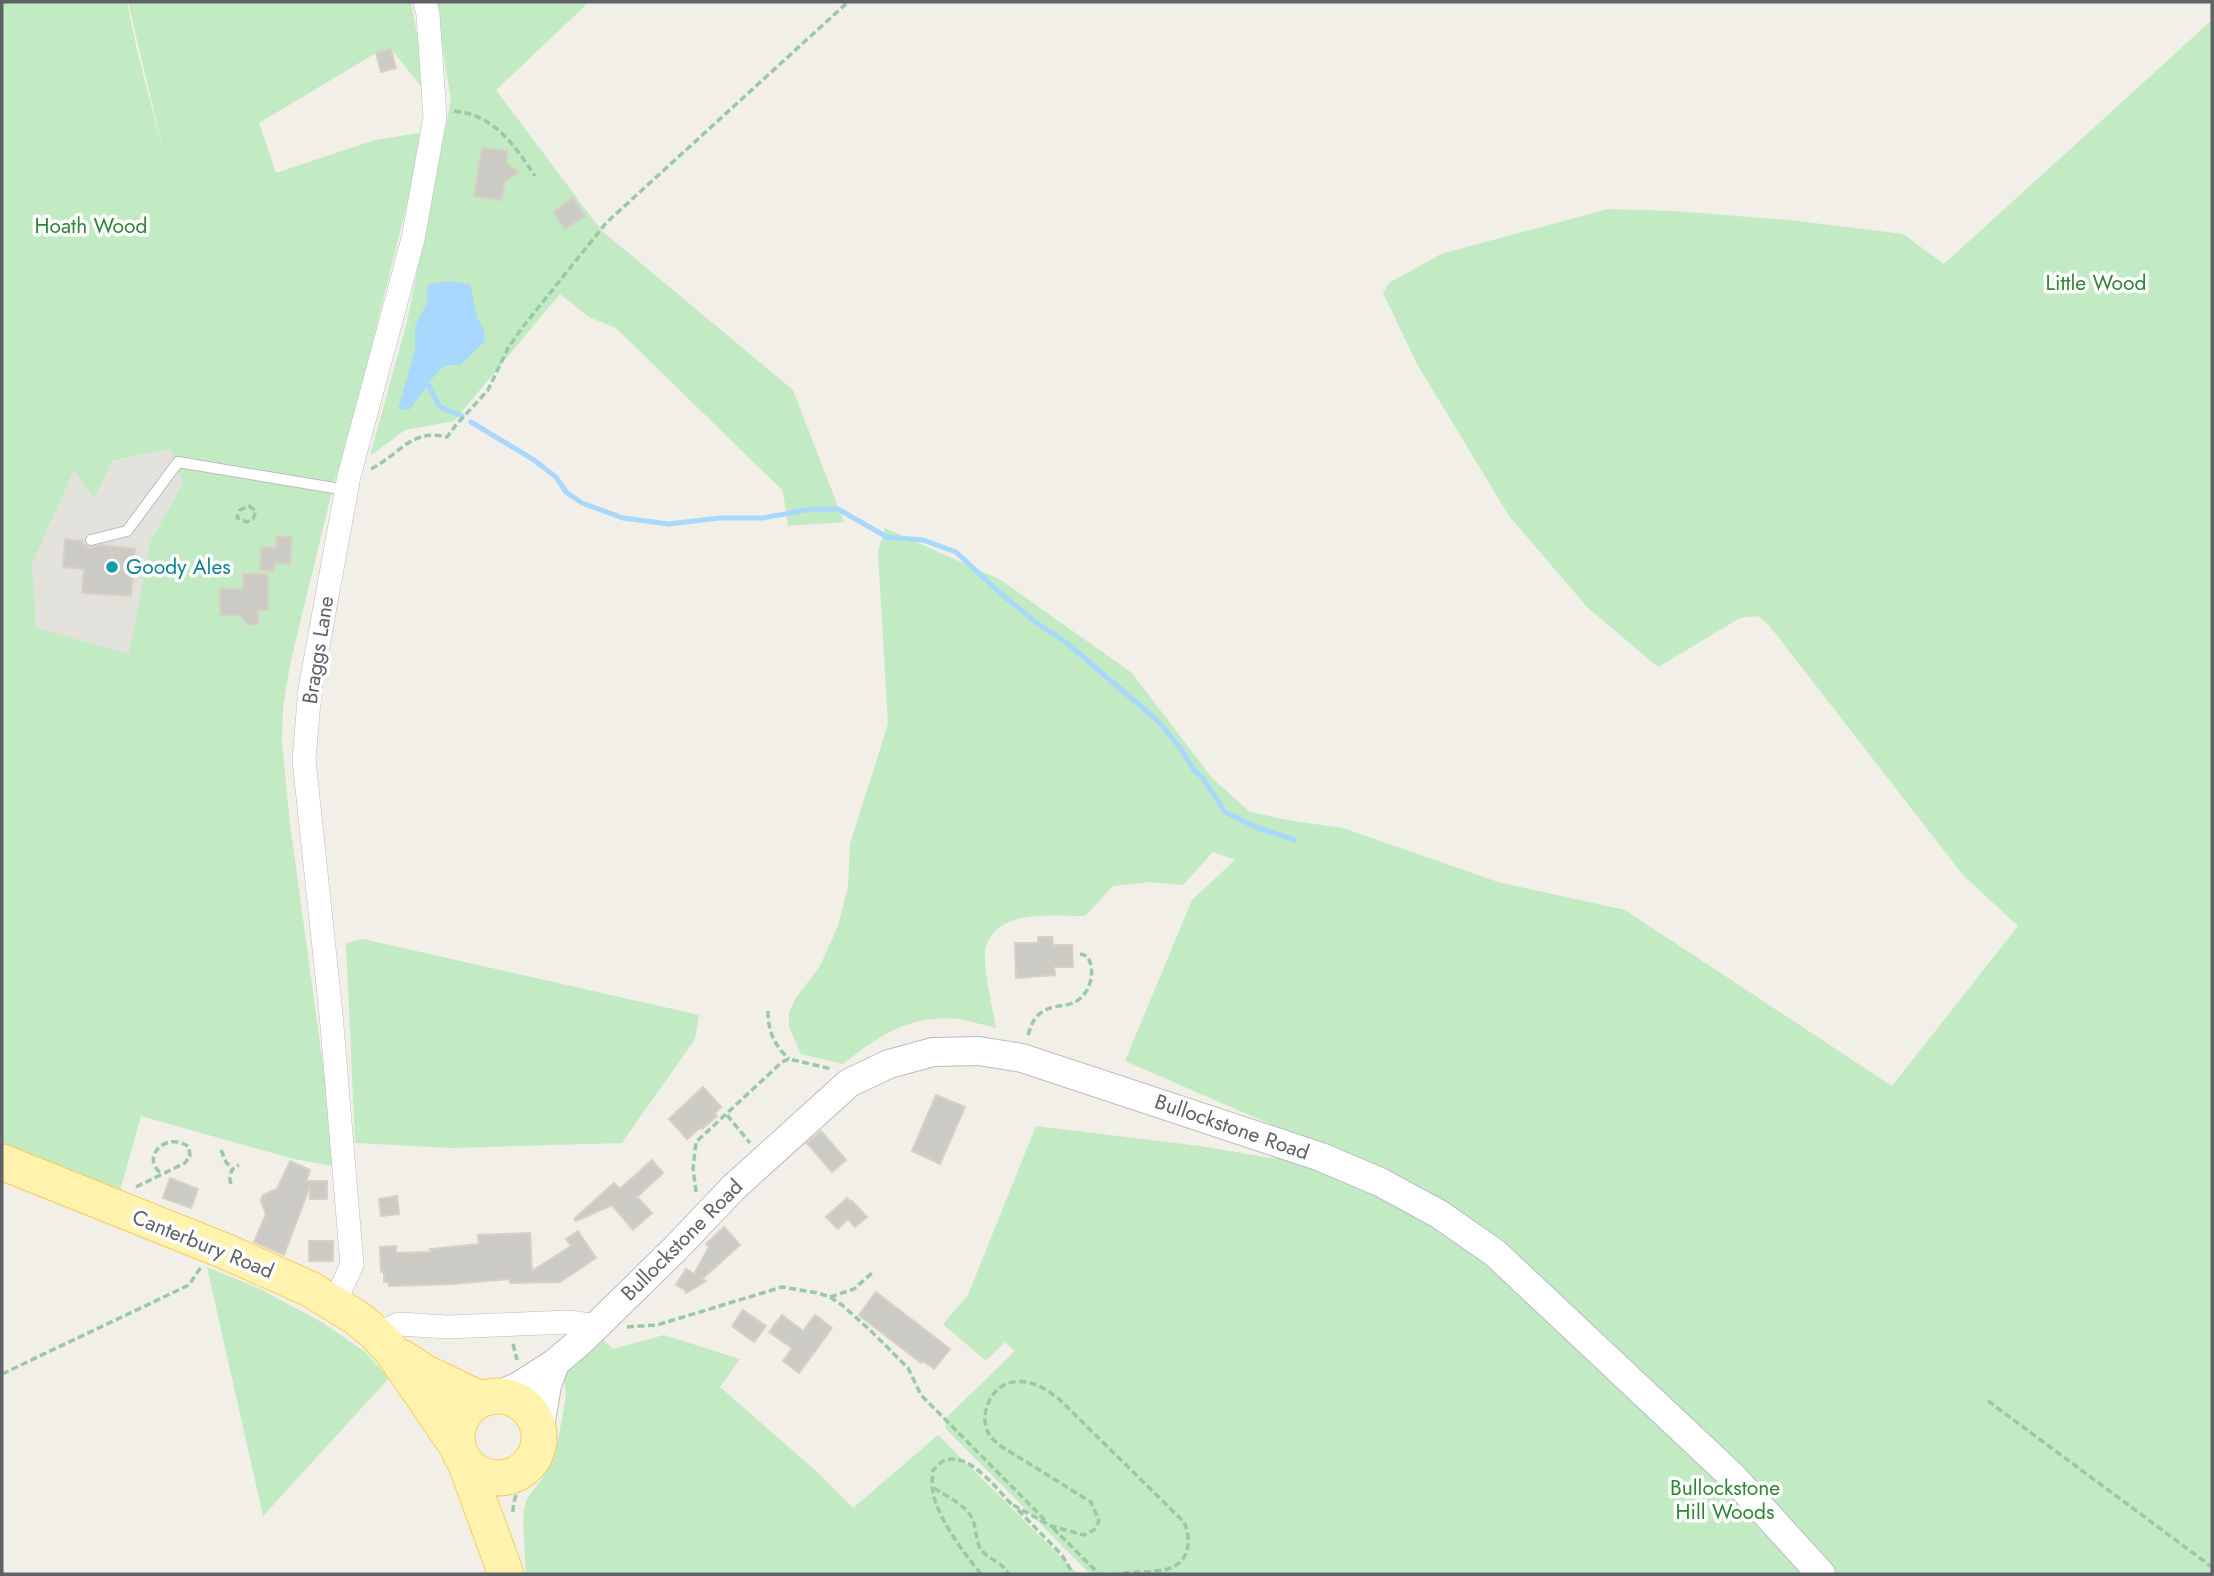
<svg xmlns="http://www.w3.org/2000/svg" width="2214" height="1576" font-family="Jost,sans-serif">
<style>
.industrial{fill:#e2e1db}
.green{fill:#c2eac3;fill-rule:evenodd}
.water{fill:#a9d8ff}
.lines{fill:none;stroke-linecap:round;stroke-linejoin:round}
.stream{stroke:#a9d8ff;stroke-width:5}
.building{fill:#cccac4;stroke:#d6d1c4;stroke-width:2}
.service-casing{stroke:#b9bcc1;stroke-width:12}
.minor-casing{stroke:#b9bcc1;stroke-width:24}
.tertiary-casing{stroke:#b9bcc1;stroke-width:30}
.primary-casing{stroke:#fbce56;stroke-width:37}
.path{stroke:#99c9a8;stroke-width:3.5;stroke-dasharray:7 3.5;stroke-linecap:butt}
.service{stroke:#fff;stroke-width:10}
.minor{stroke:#fff;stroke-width:23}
.tertiary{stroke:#fff;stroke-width:28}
.primary{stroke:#fff3ae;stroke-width:35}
.culture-dot{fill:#0f9aa8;stroke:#fff;stroke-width:2.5}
.labels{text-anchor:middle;stroke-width:7;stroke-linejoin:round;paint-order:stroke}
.park-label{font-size:21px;fill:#308534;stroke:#fff}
.culture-label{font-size:21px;fill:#0d838f;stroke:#fff;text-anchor:start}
.street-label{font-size:21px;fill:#5e6268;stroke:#fff}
</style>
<rect width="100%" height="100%" fill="#f1efe7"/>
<path class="industrial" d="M170,449L183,483L150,542L129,655L36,628L32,564L74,470Z"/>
<g class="green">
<path d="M2,2H127L137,50L166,163L128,2H411L428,95L391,49L376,53L259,123L276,173L375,140L425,132L341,468L335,479L291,660L283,707L282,742L290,824L337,1167L290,1158L141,1116L118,1198L2,1147ZM170,449L183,483L150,542L129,654L36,628L32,564L74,470L94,499L112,461ZM276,536L292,537L290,564L274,563L273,571L260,570L261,547L276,548ZM243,574H268V610H258V621L255,624L246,613L220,615V589H243Z"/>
<path d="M435,2H589L496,90L601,230L793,390L844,522L788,526L783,491L616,328L589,317L560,294L454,421L405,430L370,456L407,322L451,100ZM482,148L508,152L502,200L474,196Z"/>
<path d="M2212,20V1574H1090L945,1428L948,1416L1015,1351L1005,1342L986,1361L943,1324L968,1295L1036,1126L1200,1146L1276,1159L1286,1131L1125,1061L1192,900L1235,860L1213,852L1183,885L1150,882L1113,886L1085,916C1052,916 993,908 985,951C983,964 993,1012 996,1028C983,1025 971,1021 958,1019C910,1014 879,1036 843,1064L801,1054L789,1027V1012L796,998L820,966L838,926L848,887L850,844L888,724L878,552L885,528L1001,580L1132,673L1212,778L1250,812L1293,821L1343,828L1498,882L1625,910L1892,1086L2018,926L1963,875L1768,624L1758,616L1740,618L1658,667L1588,608L1509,516L1417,364L1383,293L1389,283L1441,254L1608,209L1675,211L1798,221L1903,234L1944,264Z"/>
<path d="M363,939L699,1015L695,1039L622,1143L452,1148L355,1143L346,943Z"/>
<path d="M207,1267L260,1289L323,1323L365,1352L389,1378L263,1516Z"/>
<path d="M599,1335L613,1349L664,1335L740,1359L720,1387L816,1471L853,1508L938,1435L1078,1574H526L523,1518L526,1500L543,1477L558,1440L566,1397L563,1365Z"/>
</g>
<path class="water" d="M449,281L470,284L478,320L484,329L485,341L460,365H448L438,371L409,410L398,409L415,350V326L427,303V285Z"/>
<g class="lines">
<g class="stream">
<path d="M429,386L440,407L462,416"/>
<path d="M471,422L534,460L556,477L566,492L582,503L623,518L669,524L719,518H763L810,509H838L887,537L923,540L956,552L1000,593L1037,623L1067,643L1158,721L1181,749L1194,770L1203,778L1225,812L1258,828L1295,840"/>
</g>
</g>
<g class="building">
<path d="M391,49L396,68L381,72L376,53Z"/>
<path d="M482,148L508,151L506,163L519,172L505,181L502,200L474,196Z"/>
<path d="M573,198L585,216L565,229L553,212Z"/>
<path d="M276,536L292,537L290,564L274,563V571L260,570L261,547L276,548Z"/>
<path d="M65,539L82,541V543L90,548L102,545L135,549L131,596L82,593L84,569L63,567Z"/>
<path d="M243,574H268V610H258V624L248,625L239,615H220V589H243Z"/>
<path d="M1038,937H1052L1053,945H1072L1073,967H1054L1055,975L1016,978L1015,943H1038Z"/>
<path d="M703,1087L721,1107L715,1113L717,1116L702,1129L701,1127L687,1139L669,1119Z"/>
<path d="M936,1095L965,1107L940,1164L912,1151Z"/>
<path d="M821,1131L846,1160L832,1172L807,1143Z"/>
<path d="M652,1160L663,1173L637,1197L652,1213L633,1230L612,1205L576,1221L574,1219L614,1183L620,1189Z"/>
<path d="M290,1161L310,1170L306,1181H327V1199H310V1186L284,1255L254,1242L266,1214L261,1201L263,1195L277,1189Z"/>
<path d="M170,1178L198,1189L191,1208L163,1198Z"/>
<path d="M397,1196L399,1214L381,1216L379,1199Z"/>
<path d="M847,1198L851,1202L852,1201L867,1217L855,1227L848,1219L838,1229L826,1217Z"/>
<path d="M724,1227L740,1245L702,1279L706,1281L686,1293L685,1290L676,1285L686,1269L694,1274L709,1247L706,1244Z"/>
<path d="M578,1231L596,1258L560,1282L510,1283V1279L452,1284L389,1286V1282H384V1271L381,1272L380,1247L396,1246V1253L431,1252L430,1249L479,1244L478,1235L530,1233L532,1271L571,1246L566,1239Z"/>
<rect x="309" y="1241" width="24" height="20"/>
<path d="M876,1292L950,1349L934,1369L923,1361L921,1363L859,1315Z"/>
<path d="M743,1310L766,1326L754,1342L732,1326Z"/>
<path d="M782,1315L803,1331L815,1315L832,1328L799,1373L783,1361L792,1348L769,1332Z"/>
</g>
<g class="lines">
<g class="service-casing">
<path id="service" d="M91,540L127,531L178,462L346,490"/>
</g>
<g class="minor-casing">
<g id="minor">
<path d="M334,1304L352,1265L331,1014L304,760L310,689L349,476L413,239L435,117L428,14L425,2"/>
<path d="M376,1334L399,1324L447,1327L568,1322L597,1326"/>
</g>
</g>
<g class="tertiary-casing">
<g id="tertiary">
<path d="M498,1395L519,1386L555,1363L582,1340L676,1248L734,1187L849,1083L889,1064L933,1052L979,1051L1022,1058L1321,1157L1380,1182L1439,1214L1495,1253L1732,1476L1821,1574"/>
<path d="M539,1432L547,1385L555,1363"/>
</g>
</g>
<g class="primary-casing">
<g id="primary">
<path d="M2,1162L227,1252L310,1289L357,1318L376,1334L391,1350L457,1446"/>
<path d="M403,1358L424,1372L480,1399"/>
<circle cx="498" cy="1437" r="41"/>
<path d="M465,1462L506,1574"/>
</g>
</g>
<g class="path">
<path d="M454,111C495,115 514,145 535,176"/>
<path d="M371,469C399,455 411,428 447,437L456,425L488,390L508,348L522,328L606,223L848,2"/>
<path d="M249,506L256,511L253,519L247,522L237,518L240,510Z"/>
<path d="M768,1011C768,1031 774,1045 789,1059"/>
<path d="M1028,1035C1031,1026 1033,1018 1042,1012C1052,1005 1062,1007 1073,1003C1090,996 1097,971 1087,956L1080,954"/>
<path d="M727,1115L750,1143"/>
<path d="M221,1150L226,1162L232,1169"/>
<path d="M231,1184C228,1176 231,1168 239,1165"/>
<path d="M136,1187L185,1163L190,1156L189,1147C166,1130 140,1158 161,1173"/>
<path d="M696,1192L693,1168L696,1142L782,1062L789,1059L832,1069"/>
<path d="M830,1297L854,1289L872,1273"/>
<path d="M627,1327L657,1325L782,1287L818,1293L830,1297L842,1305L870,1330L908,1368L921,1395L1047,1522"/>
<path d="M513,1344L517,1360"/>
<path d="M2,1374L189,1285L201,1267"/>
<path d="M1988,1401L2212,1567"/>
<path d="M934,1488C947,1497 967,1505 973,1520C976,1529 976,1540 980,1548C987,1560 1003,1561 1008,1574"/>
<path d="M1013,1505L1051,1526L1084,1535L1094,1530L1099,1521L1091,1502L999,1445C993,1439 988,1435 986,1427C981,1408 994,1384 1014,1382C1031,1379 1046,1389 1059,1399L1184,1522C1192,1540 1190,1562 1168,1569C1152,1573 1133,1571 1117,1574"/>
<path d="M1018,1510L1062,1555L1073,1574"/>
<path d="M513,1512C513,1485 534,1476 543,1452"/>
<path d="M1053,1528L1099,1574"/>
<path d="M981,1574C963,1552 935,1515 932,1487C932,1481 933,1475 933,1470C937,1467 941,1461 946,1460C969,1452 998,1490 1012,1505"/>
</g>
<use href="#service" class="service"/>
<use href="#minor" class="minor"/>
<use href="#tertiary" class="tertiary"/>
<use href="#primary" class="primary"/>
</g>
<circle class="culture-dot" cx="112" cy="567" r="7"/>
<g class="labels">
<g class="park-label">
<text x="91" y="233">Hoath Wood</text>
<text x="2096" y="290">Little Wood</text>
<text x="1725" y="1495">Bullockstone<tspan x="1725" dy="24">Hill Woods</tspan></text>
</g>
<g class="culture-label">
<text x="126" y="574">Goody Ales</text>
</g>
<g class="street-label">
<text transform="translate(318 650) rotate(-81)" y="7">Braggs Lane</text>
<text transform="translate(1232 1127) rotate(19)" y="7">Bullockstone Road</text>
<text transform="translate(682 1240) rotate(-45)" y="7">Bullockstone Road</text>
<text transform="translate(203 1244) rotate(22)" y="7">Canterbury Road</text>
</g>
</g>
<rect width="2214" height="1576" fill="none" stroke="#5e6268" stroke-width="7"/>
</svg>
